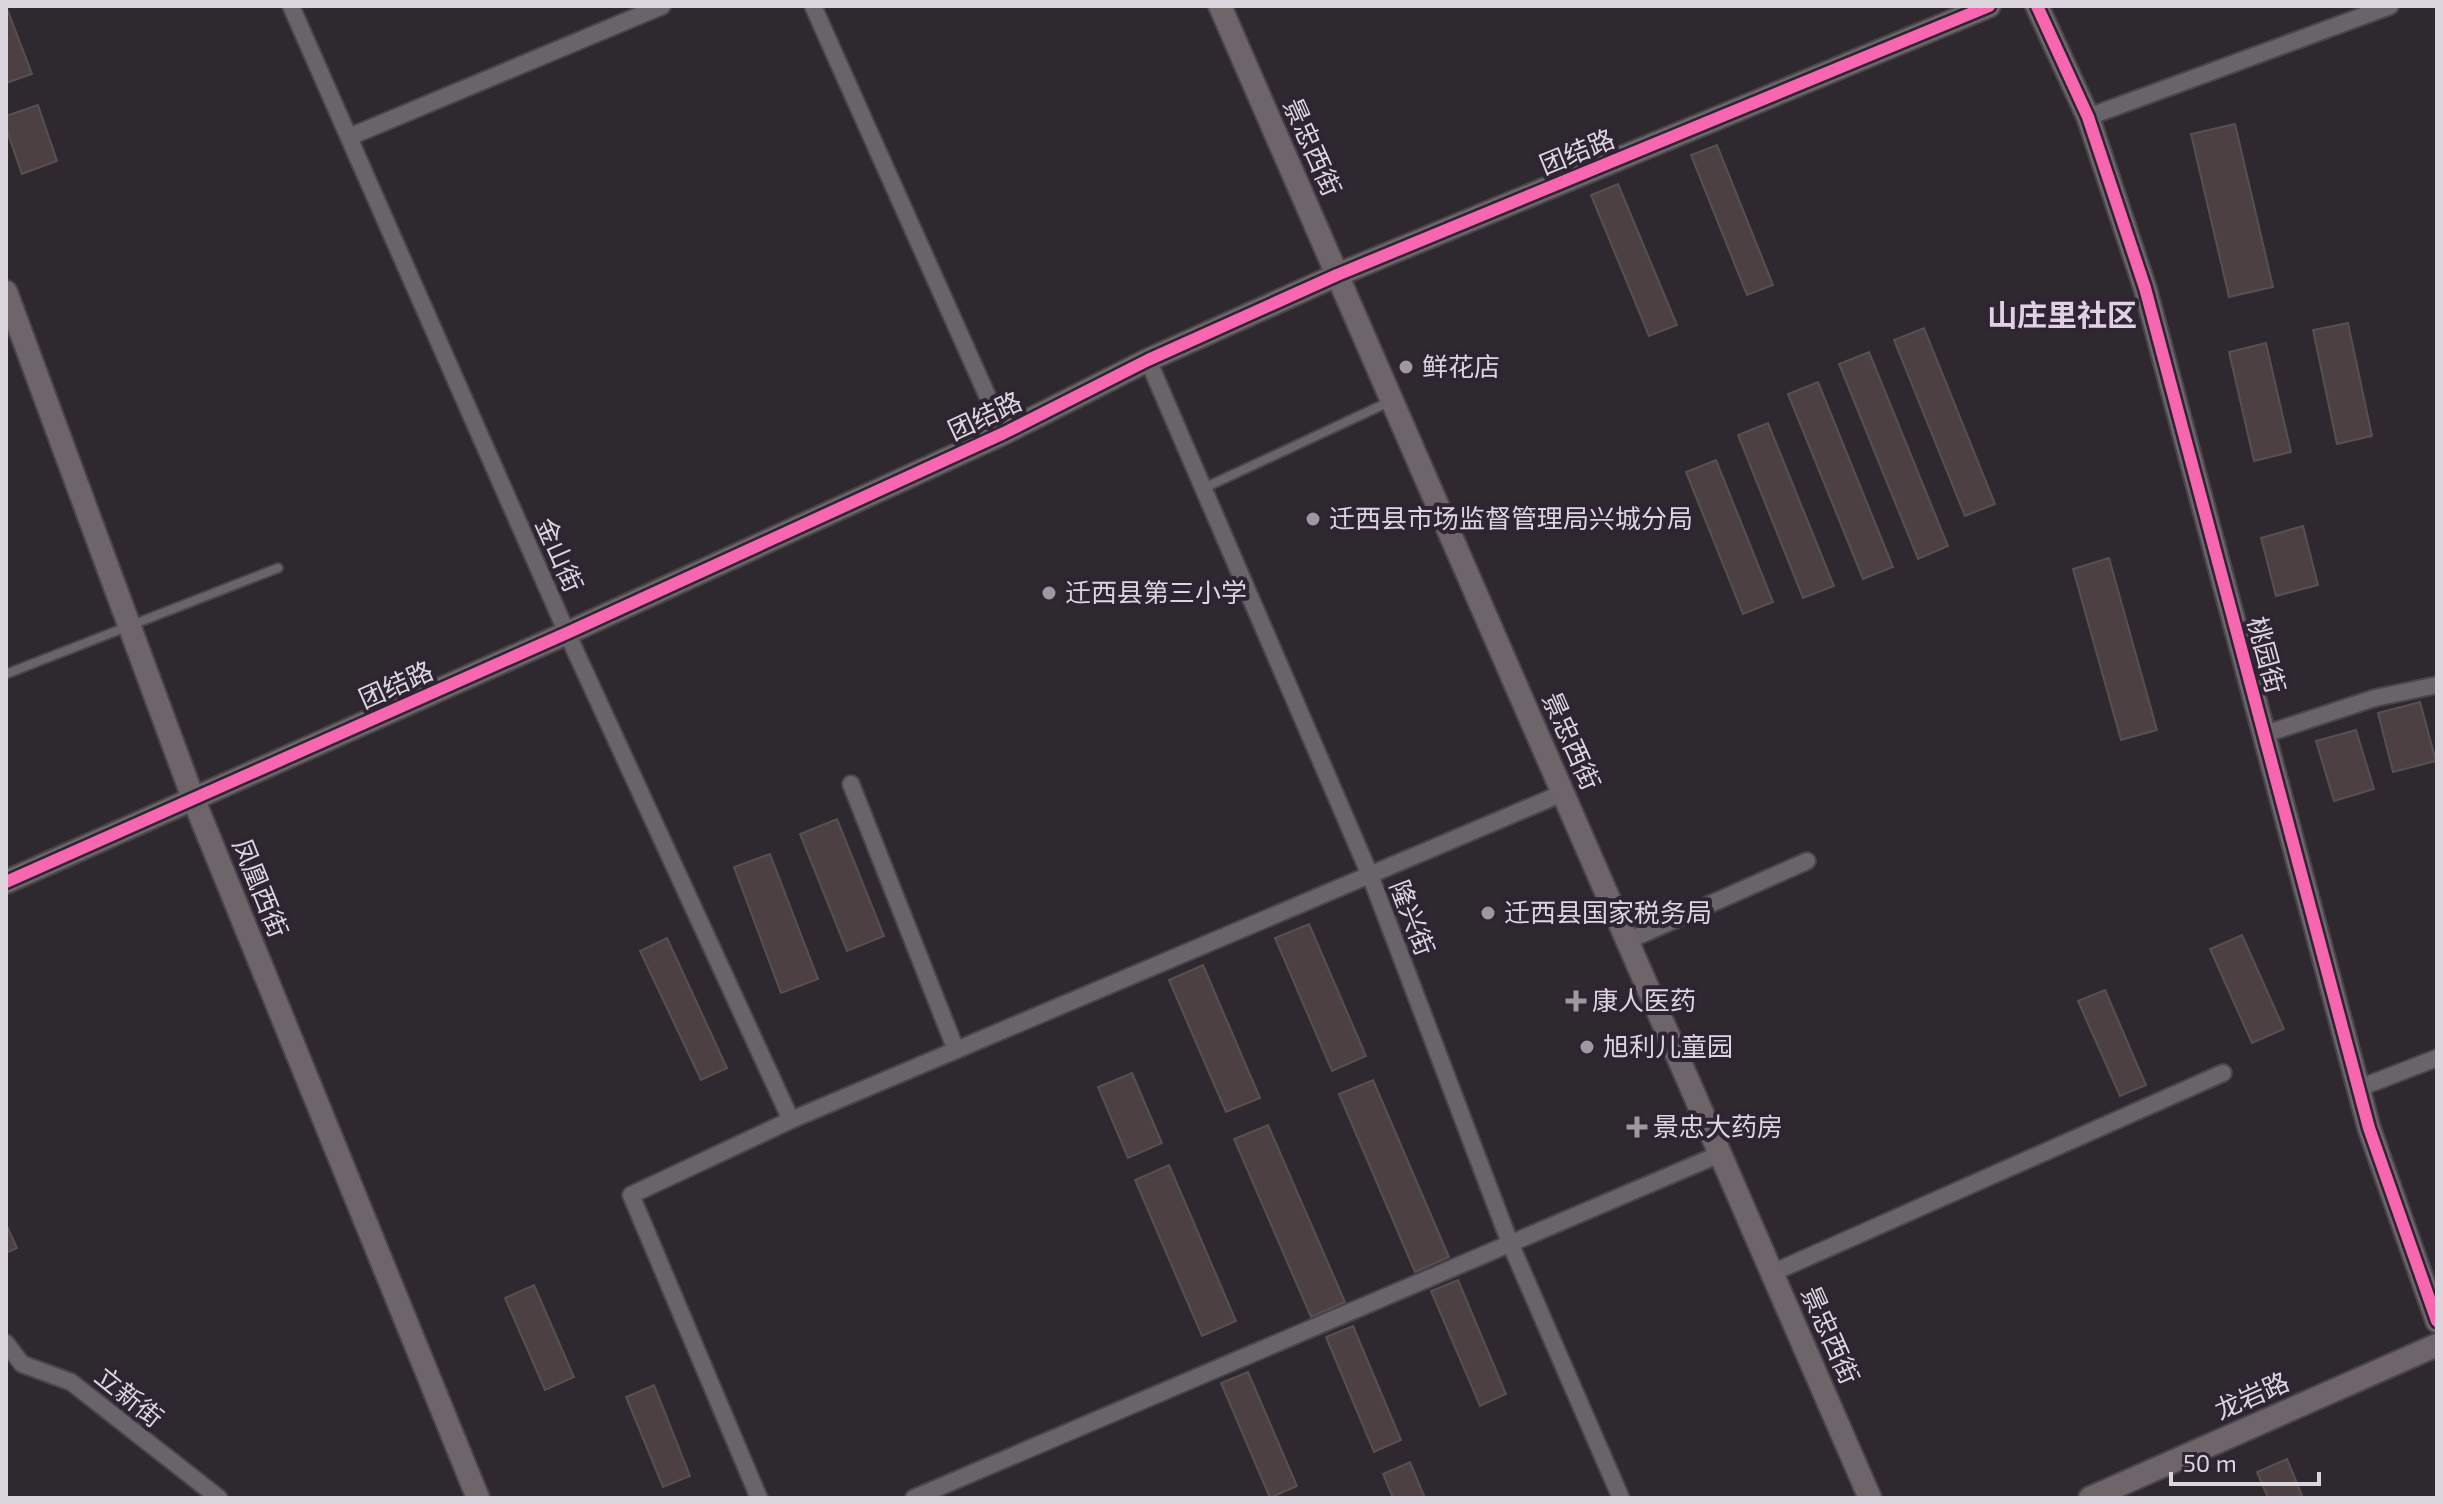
<svg xmlns="http://www.w3.org/2000/svg" width="2443" height="1504" font-family="'Exo 2','Noto Sans SC',sans-serif">
<style>
.building{fill:#4d4043;stroke:#575052;stroke-width:2}
.lines{fill:none;stroke-linecap:round;stroke-linejoin:round}
.lane-casing{stroke:#49454b;stroke-width:12}
.street-casing{stroke:#49454b;stroke-width:20}
.secondary-casing{stroke:#49454b;stroke-width:26}
.lane{stroke:#686469;stroke-width:8}
.street{stroke:#686469;stroke-width:16}
.secondary{stroke:#6e656a;stroke-width:22}
.cycleway-casing{stroke:#2f2532;stroke-width:17}
.cycleway{stroke:#f766af;stroke-width:12}
.poi-dot{fill:#9e98a1;stroke:#2f2532;stroke-width:3}
.labels{text-anchor:middle;stroke-width:8;stroke-linejoin:round;paint-order:stroke}
.street-label{font-size:26px;fill:#dbd5de;stroke:#2f2532}
.poi-label{font-size:26px;fill:#dbd5de;stroke:#2f2532;text-anchor:start}
.quarter-label{font-size:30px;font-weight:bold;fill:#dfd2e4;stroke:#2f2532}
</style>
<rect width="100%" height="100%" fill="#2e282f"/>
<g class="building">
<path d="M6,6L32,74L6,83Z"/>
<path d="M38,105L57,161L22,174L6,128V116Z"/>
<path d="M2235,124L2273,287L2229,297L2191,134Z"/>
<path d="M1717,145L1773,285L1747,295L1691,155Z"/>
<path d="M1618,184L1677,325L1649,336L1591,195Z"/>
<path d="M2348,323L2372,436L2337,444L2313,330Z"/>
<path d="M1924,328L1995,504L1965,516L1894,340Z"/>
<path d="M2266,343L2291,452L2254,461L2229,352Z"/>
<path d="M1869,352L1948,546L1918,559L1839,364Z"/>
<path d="M1818,382L1893,567L1863,579L1788,394Z"/>
<path d="M1768,423L1834,586L1803,598L1738,435Z"/>
<path d="M1716,460L1773,602L1743,614L1686,472Z"/>
<path d="M2303,526L2318,585L2276,596L2261,538Z"/>
<path d="M2109,558L2157,730L2121,740L2073,569Z"/>
<path d="M2420,702L2436,761L2393,772L2378,713Z"/>
<path d="M2356,730L2374,789L2334,801L2316,741Z"/>
<path d="M837,819L884,936L847,951L800,834Z"/>
<path d="M770,854L818,979L781,993L734,867Z"/>
<path d="M1309,924L1366,1056L1332,1071L1275,938Z"/>
<path d="M2242,935L2284,1029L2252,1043L2210,949Z"/>
<path d="M667,938L727,1068L701,1080L640,951Z"/>
<path d="M1203,965L1260,1098L1226,1112L1169,980Z"/>
<path d="M2105,990L2146,1085L2120,1096L2078,1001Z"/>
<path d="M1132,1073L1162,1143L1128,1158L1098,1087Z"/>
<path d="M1373,1080L1449,1257L1415,1272L1339,1094Z"/>
<path d="M1268,1125L1345,1302L1311,1317L1234,1139Z"/>
<path d="M1169,1165L1236,1321L1202,1336L1135,1180Z"/>
<path d="M6,1224L17,1248L6,1253Z"/>
<path d="M1458,1280L1506,1394L1480,1406L1431,1291Z"/>
<path d="M534,1285L574,1377L545,1390L505,1298Z"/>
<path d="M1353,1326L1401,1440L1374,1452L1326,1337Z"/>
<path d="M1248,1372L1297,1486L1270,1498L1221,1383Z"/>
<path d="M654,1385L690,1476L663,1487L626,1397Z"/>
<path d="M2287,1459L2303,1498H2268L2257,1472Z"/>
<path d="M1410,1462L1425,1498H1393L1383,1474Z"/>
</g>
<g class="lines">
<g class="lane-casing">
<g id="lane">
<path d="M1204,488L1391,401"/>
<path d="M6,674L278,568"/>
</g>
</g>
<g class="street-casing">
<g id="street">
<path d="M291,6L567,633L791,1120"/>
<path d="M813,6L1004,433"/>
<path d="M2088,117L2390,6"/>
<path d="M349,137L662,6"/>
<path d="M1148,360L1370,875L1510,1243L1621,1498"/>
<path d="M2265,734L2375,698L2437,685"/>
<path d="M851,784L956,1050"/>
<path d="M1627,941L1807,861"/>
<path d="M2359,1088L2437,1058"/>
<path d="M1772,1273L2223,1073"/>
<path d="M6,1343L22,1364L71,1382L219,1498"/>
<path d="M759,1498L631,1195L791,1120L1563,793"/>
<path d="M914,1498L1720,1154"/>
</g>
</g>
<g class="secondary-casing">
<g id="secondary">
<path d="M1220,6L1870,1498"/>
<path d="M2037,6L2088,117L2145,288L2369,1128L2437,1321"/>
<path d="M6,292L193,798L478,1498"/>
<path d="M6,882L567,633L1004,433L1148,360L1337,275L1989,6"/>
<path d="M2090,1498L2437,1345"/>
</g>
</g>
<use href="#lane" class="lane"/>
<use href="#street" class="street"/>
<use href="#secondary" class="secondary"/>
<g class="cycleway-casing">
<g id="cycleway">
<path d="M2037,6L2088,117L2145,288L2369,1128L2437,1321"/>
<path d="M6,882L567,633L1004,433L1148,360L1337,275L1989,6"/>
</g>
</g>
<use href="#cycleway" class="cycleway"/>
</g>
<g class="poi-dot">
<circle cx="1406" cy="367" r="8"/>
<circle cx="1313" cy="519" r="8"/>
<circle cx="1049" cy="593" r="8"/>
<circle cx="1488" cy="913" r="8"/>
<path d="M1572 989h8v8h8v8h-8v8h-8v-8h-8v-8h8z"/>
<circle cx="1587" cy="1047" r="8"/>
<path d="M1633 1115h8v8h8v8h-8v8h-8v-8h-8v-8h8z"/>
</g>
<g class="labels">
<g class="street-label">
<text transform="translate(1312 147) rotate(66)" y="9">景忠西街</text>
<text transform="translate(1577 152) rotate(-22)" y="9">团结路</text>
<text transform="translate(985 416) rotate(-25)" y="9">团结路</text>
<text transform="translate(559 555) rotate(66)" y="9">金山街</text>
<text transform="translate(2266 655) rotate(75)" y="9">桃园街</text>
<text transform="translate(396 685) rotate(-24)" y="9">团结路</text>
<text transform="translate(1571 741) rotate(66)" y="9">景忠西街</text>
<text transform="translate(260 888) rotate(68)" y="9">凤凰西街</text>
<text transform="translate(1412 918) rotate(69)" y="9">隆兴街</text>
<text transform="translate(1830 1335) rotate(66)" y="9">景忠西街</text>
<text transform="translate(2252 1396) rotate(-24)" y="9">龙岩路</text>
<text transform="translate(129 1397) rotate(39)" y="9">立新街</text>
</g>
<g class="poi-label">
<text x="1422" y="376">鲜花店</text>
<text x="1329" y="528">迁西县市场监督管理局兴城分局</text>
<text x="1065" y="602">迁西县第三小学</text>
<text x="1504" y="922">迁西县国家税务局</text>
<text x="1592" y="1010">康人医药</text>
<text x="1603" y="1056">旭利儿童园</text>
<text x="1653" y="1136">景忠大药房</text>
</g>
<g class="quarter-label">
<text x="2062" y="326">山庄里社区</text>
</g>
</g>
<rect width="2443" height="1504" fill="none" stroke="#dbd5de" stroke-width="16"/>
<path d="M2171 1472v12h148v-12" fill="none" stroke="#dbd5de" stroke-width="4"/>
<text x="2183" y="1472" font-size="24" fill="#dbd5de" stroke="#2f2532" stroke-width="6" paint-order="stroke">50 m</text>
</svg>
